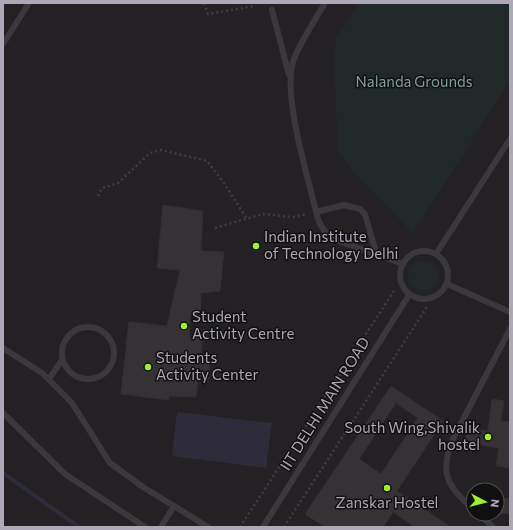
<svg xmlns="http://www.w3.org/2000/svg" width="513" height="530" font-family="Commissioner,sans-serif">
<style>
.built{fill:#232123;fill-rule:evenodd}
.green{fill:#212928}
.water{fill:#2e2b3a}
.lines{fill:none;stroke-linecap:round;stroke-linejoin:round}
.stream{stroke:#2e2b3a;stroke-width:4}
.building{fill:#353135;stroke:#312f32;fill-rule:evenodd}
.path{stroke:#3f3c42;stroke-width:2.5;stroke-dasharray:2 3;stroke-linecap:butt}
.lane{stroke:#3b383d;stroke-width:6}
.poi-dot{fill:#9dee35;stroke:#111011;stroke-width:1.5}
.labels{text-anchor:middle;stroke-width:3;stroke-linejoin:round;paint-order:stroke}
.park-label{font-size:15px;fill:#7ea19b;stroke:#111011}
.poi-label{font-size:15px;fill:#aea7b6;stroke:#111011;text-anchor:start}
.street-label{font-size:15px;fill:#aea7b6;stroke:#111011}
</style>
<rect width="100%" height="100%" fill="#161416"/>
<path class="built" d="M3,3H510V527H3ZM473,490H497V514H473Z"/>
<g class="green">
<path d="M360,3H510V80L413,233L355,173L338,150L334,59L336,39Z"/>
<circle cx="423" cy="276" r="15"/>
</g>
<path class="water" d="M177,412L272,423L266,468L172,456Z"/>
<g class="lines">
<path class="stream" d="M3,473L79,527"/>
</g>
<g class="building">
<path d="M163,205L203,211L201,251L224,252L220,291L201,293L200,316L190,315L189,337L203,339L200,361L210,363L208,380L198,379L196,397L169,396V400L121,394L129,322L167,326L180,270L157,268Z"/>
<path d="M391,386L443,421L397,491L451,527H415L393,512L383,527H325L305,514ZM396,403L418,418L381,474L359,459Z"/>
<path d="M492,399L504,401L501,421L510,422V468L496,466L499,448L465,443L467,429L488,431Z"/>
<path d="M497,497L510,499V514L497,513Z"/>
</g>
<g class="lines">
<g class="path">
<path d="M204,3L208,14L254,6"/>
<path d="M98,196L102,188L118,183L150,153L161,150L207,161L224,183L247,219"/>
<path d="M215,228L263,214L293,217L307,214"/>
<path d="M240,527L394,291"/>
<path d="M284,527L427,307"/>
</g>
<g class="lane">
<path d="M325,3C315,21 301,40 294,59C281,92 308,176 316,212C319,224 323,231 333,239L403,264"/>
<path d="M272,10L289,75"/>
<path d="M3,44L29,3"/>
<path d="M316,212L344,205L360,209L365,214L377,256"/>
<circle cx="424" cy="275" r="24"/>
<path d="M436,254L510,139"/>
<path d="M447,284L510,312"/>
<circle cx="88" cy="353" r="26"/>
<path d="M3,348L42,373L72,403L110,463L143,487L208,527"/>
<path d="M49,379L62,360"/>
<path d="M3,413L65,474L145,527"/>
<path d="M473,509C448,486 439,475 452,441L510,329"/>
<path d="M479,514L493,527"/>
<path d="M161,527L174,506"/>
<path d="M263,527L409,295"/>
</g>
</g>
<g class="poi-dot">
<circle cx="256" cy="246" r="4"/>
<circle cx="184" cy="326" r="4"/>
<circle cx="148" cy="367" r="4"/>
<circle cx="488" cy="437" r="4"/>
<circle cx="387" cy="488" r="4"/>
</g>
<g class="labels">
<g class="park-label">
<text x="414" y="87">Nalanda Grounds</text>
</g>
<g class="poi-label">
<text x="264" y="242">Indian Institute<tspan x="264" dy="17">of Technology Delhi</tspan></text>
<text x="192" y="322">Student<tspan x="192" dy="17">Activity Centre</tspan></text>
<text x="156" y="363">Students<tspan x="156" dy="17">Activity Center</tspan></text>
<text x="480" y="433" text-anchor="end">South Wing,Shivalik<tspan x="480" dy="17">hostel</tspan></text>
<text x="387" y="508" text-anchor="middle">Zanskar Hostel</text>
</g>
<g class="street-label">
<text transform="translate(325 404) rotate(-58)" y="5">IIT DELHI MAIN ROAD</text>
</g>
</g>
<rect width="513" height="530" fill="none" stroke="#aea7b6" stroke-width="8"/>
<g transform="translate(485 502) rotate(97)"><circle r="19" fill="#111011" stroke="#504c53"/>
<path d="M0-3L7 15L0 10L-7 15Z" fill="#9dee35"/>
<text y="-6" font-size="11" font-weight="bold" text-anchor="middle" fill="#aea7b6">N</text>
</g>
</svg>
